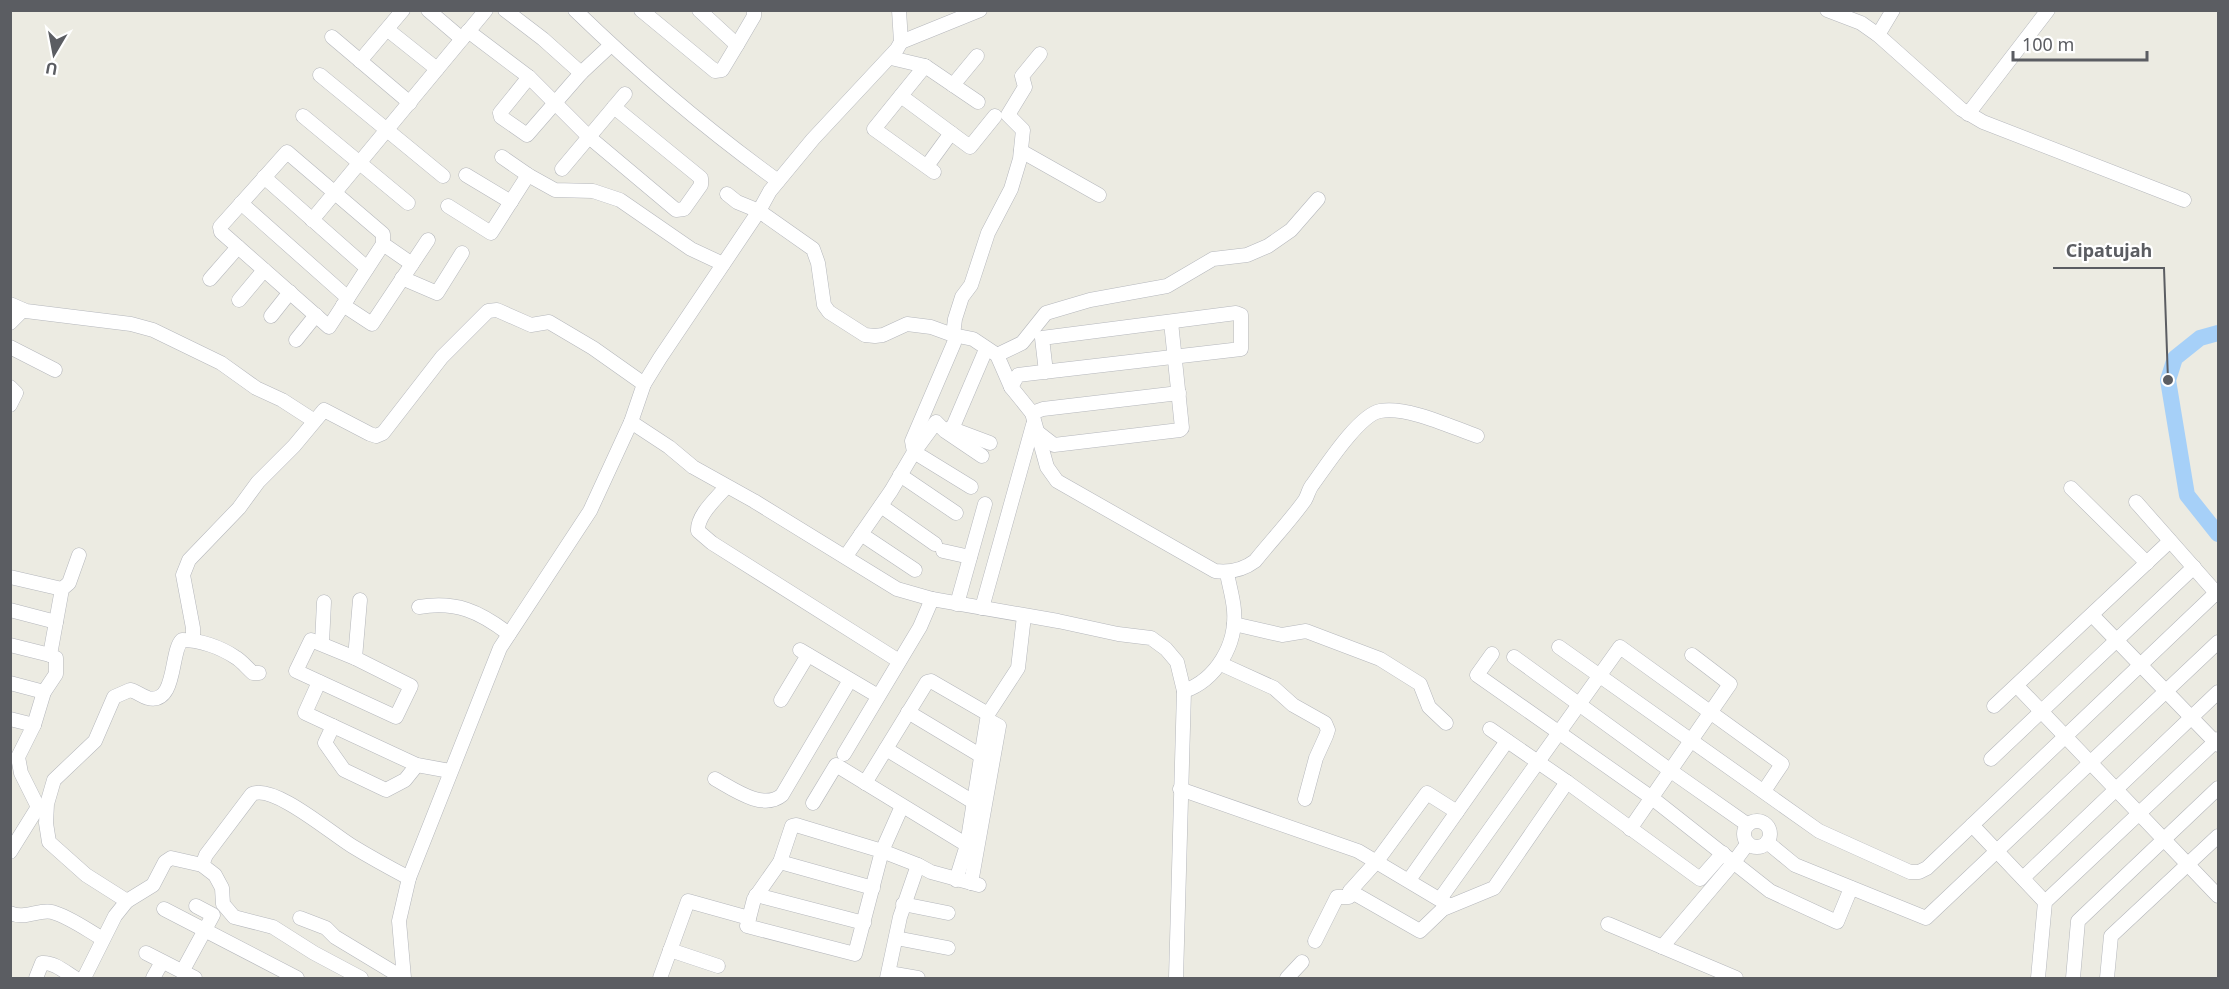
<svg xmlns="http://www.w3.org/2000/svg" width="2229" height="989" font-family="'Noto Sans',sans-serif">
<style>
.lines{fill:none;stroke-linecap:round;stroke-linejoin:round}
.river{stroke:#a6d0f8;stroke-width:16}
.minor-casing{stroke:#b5b7bc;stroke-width:15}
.minor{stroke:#fff;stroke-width:14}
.leader{fill:none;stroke:#5b5d62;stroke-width:2}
.callout-dot{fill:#5b5d62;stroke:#fff;stroke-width:2}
.callout-label{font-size:18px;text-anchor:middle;font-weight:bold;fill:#5b5d62;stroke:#fff;stroke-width:4.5;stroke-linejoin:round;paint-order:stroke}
</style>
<rect width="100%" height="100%" fill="#ecebe2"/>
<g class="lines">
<path class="river" d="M2218,333L2200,338L2175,358L2168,380L2187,495L2218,534"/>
<g class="minor-casing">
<g id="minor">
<path d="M428,10L462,39"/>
<path d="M505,10L543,39L581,73"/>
<path d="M575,10C639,72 706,129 778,181"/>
<path d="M641,10L715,71L722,70L737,45L699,10"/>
<path d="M1827,10L1861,23L1878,35L1961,109L1983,122L2184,200"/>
<path d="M388,30L437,69"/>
<path d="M468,31L529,77L589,137L676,210L684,209L701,185V178L614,107"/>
<path d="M1878,35L1893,10"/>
<path d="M332,37L410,103"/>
<path d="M901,42L980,10"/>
<path d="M737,45L754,16V10"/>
<path d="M891,58L925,66L978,102"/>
<path d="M360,61L403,10"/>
<path d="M925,66L874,129L934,172"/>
<path d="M320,75L443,176"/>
<path d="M529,77L500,113L501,117L527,135L581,73L611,45"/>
<path d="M953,85L977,56"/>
<path d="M901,96L970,147L995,116"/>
<path d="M1968,114L2048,10"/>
<path d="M303,116L408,203"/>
<path d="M1021,151L1099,195"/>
<path d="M287,152L383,234V244L329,327L221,232L220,227Z"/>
<path d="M502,157L528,175L555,190L593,191L620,200L691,249L723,264"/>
<path d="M927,166L951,133"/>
<path d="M562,169L625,94"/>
<path d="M466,175L511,202"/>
<path d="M264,177L367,268"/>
<path d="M727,194L737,202L759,211L813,249L818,263L824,305L829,312L865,335L875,336L883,335L907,324L931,327L953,335L973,339L997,355L1011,387L1032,413L1047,467L1057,481L1215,571C1231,573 1243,570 1255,561C1271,541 1290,521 1305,500C1308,495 1309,488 1313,484C1326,466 1359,415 1380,411C1408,406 1451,427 1477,436"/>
<path d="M241,203L348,298"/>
<path d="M448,206L491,233L528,175"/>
<path d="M312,220L486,10"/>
<path d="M383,244L412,264"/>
<path d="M402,278L437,293L462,253"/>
<path d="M210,279L238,247"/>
<path d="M239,300L264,270"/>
<path d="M10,304L26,311L131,324L153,330L221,363L256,388L282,400L313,420"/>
<path d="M343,305L372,324L428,240"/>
<path d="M271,316L290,292"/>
<path d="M10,323L23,310"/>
<path d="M953,335L955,319L962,297L971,285L988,233L1011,189L1020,159L1023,130L1008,115L1025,87L1022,76L1040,54"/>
<path d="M296,340L316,315"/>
<path d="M10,347L55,370"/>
<path d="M997,355L1022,343L1046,313L1090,300L1167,286L1213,259L1247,255L1268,246L1291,230L1318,199"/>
<path d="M10,387L16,393L10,405"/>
<path d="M1011,387L1018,375L1026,374L1241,349V315L1236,313L1042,338L1046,372"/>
<path d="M1032,413L1043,409L1179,393"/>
<path d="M631,422L669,447L693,467L754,501L897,589L932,599L1058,621L1118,634L1151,638L1166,649L1177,662L1184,691L1176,978"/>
<path d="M950,428L990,443"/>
<path d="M952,429L984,354"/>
<path d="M1036,431L1054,445L1180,430L1182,428L1171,322"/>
<path d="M900,475L956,513"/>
<path d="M726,487C716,499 697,515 698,531L712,543L899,661"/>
<path d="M971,487L914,452L936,422L945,431L982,456"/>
<path d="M2071,488L2147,563"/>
<path d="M2136,502L2218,595"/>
<path d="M881,506L935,544"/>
<path d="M861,534L915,570"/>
<path d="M943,551L970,557"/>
<path d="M846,556L891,491L914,452L912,441L954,343"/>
<path d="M10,577L62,589"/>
<path d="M957,604L985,504"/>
<path d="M419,607C456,601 479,611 509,634"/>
<path d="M982,608L1033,425"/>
<path d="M10,610L56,622"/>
<path d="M2092,615L2218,745"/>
<path d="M1234,624L1282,635L1306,631L1380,659L1420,684L1429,707L1446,723"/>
<path d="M193,640V628L183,575L189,560L239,508L258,482L294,446L324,410L370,434L376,436L383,433L442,357L488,311L497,310L531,325L549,322L593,348L644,384"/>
<path d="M311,640L355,658L411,686L396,717L296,671Z"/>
<path d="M322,643L324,602"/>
<path d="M10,645L50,655"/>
<path d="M1559,647L1819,831L1910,872H1919L1927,868L2217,592"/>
<path d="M800,650L878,696"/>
<path d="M1492,654L1477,675L1652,798L1770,891L1837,922L1851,888"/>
<path d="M1514,657L1671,771L1748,825"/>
<path d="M355,658L360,600"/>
<path d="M1221,664L1274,688L1293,705L1325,723L1328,730L1326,736L1316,758L1305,799"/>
<path d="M319,682L305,713L417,765L450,771"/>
<path d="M10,683L44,692"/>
<path d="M2017,686L2218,896"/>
<path d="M1184,691C1216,680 1237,645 1234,610C1233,597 1229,585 1227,573"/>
<path d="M781,700L808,655"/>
<path d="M1994,706L2170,541"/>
<path d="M908,712L983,757"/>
<path d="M10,719L34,725"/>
<path d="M333,726L325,743L344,770L386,790L405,780L417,765"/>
<path d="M1490,729L1567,782L1700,879L1723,853"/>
<path d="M886,749L975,803"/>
<path d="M844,754L920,627L932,599"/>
<path d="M1991,759L2194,567"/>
<path d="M715,779C733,789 763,811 782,795L850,680"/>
<path d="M865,783L927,682L931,681L988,714"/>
<path d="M1180,789L1358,851L1447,904"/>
<path d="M813,803L836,765L967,845"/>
<path d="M902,806L882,851L855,954L747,926L754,899L780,862L792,826L796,825L882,851L918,865"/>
<circle cx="1757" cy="834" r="13"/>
<path d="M1972,825L2045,902"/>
<path d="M1630,829L1730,684L1692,655"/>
<path d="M1767,842L1795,865L1926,918L2218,642"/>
<path d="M10,852L38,807L21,773L18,757L34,725L44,692L56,674V658L50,655L62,589L69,583L79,555"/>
<path d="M780,862L873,888"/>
<path d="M202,865L206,855L252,794C274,784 332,834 352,846C370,857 390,868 409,878"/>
<path d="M2023,878L2218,692"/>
<path d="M956,880L967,845L988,714L1018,668L1024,616"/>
<path d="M1409,880L1507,741"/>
<path d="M971,883L999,726L988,720"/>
<path d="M1350,891L1420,931L1443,909L1494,888L1567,782"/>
<path d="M756,895L864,923"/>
<path d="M1440,899L1620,647L1782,764L1764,791"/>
<path d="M127,901L86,875L49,842L46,823L47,804L54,780L95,741L114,697L130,690C136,691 141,696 148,698C177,705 170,651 182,640C200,640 220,647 235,657C242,661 247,668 253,673H259"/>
<path d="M903,904L948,913"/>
<path d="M164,909L297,978"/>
<path d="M10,913C25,920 38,909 52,912C70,917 87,930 103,939"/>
<path d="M300,918L326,928L335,937L403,978"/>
<path d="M1608,924L1736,978"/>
<path d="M896,938L948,948"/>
<path d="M1315,941L1337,897H1349L1350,891L1377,861L1427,793L1457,812"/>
<path d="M1662,947L1734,862L1748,843"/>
<path d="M670,950L718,966"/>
<path d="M146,953L195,978"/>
<path d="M182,972L213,915L196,906"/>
<path d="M889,973L918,978"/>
<path d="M36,978L42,963C54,962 65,972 75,978"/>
<path d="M84,978L115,916L127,901L153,885L165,862L171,858L202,865L215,875L222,888L223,904L234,917L273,927L314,953L361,978"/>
<path d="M153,978L162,962"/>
<path d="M404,978L399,921L409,878L500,648L590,511L631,422L644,384L660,358L759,211L770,191L813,139L897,49L901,42L899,10"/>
<path d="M660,978L688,901L749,918"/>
<path d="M887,978L900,917L918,865L931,872L979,885"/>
<path d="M1287,978L1302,962"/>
<path d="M2038,978L2045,902L2218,739"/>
<path d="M2073,978L2078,921L2218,788"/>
<path d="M2107,978L2111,936L2218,836"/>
</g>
</g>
<use href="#minor" class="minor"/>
</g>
<path class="leader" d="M2168 380L2164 268H2053"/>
<circle class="callout-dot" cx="2168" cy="380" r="6"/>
<g class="callout-label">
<text x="2109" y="257">Cipatujah</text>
</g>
<rect width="2229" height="989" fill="none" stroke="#5b5d62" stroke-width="24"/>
<g transform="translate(54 54) rotate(190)" stroke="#ffffff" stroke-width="4.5" paint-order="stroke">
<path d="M0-4.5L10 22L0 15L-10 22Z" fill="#5b5d62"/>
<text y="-9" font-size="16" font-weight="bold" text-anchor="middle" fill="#5b5d62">U</text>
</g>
<path d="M2013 51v9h134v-9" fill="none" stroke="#5b5d62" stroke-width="3"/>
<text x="2022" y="51" font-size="18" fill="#5b5d62" stroke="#ffffff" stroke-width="4.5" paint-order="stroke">100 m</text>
</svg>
